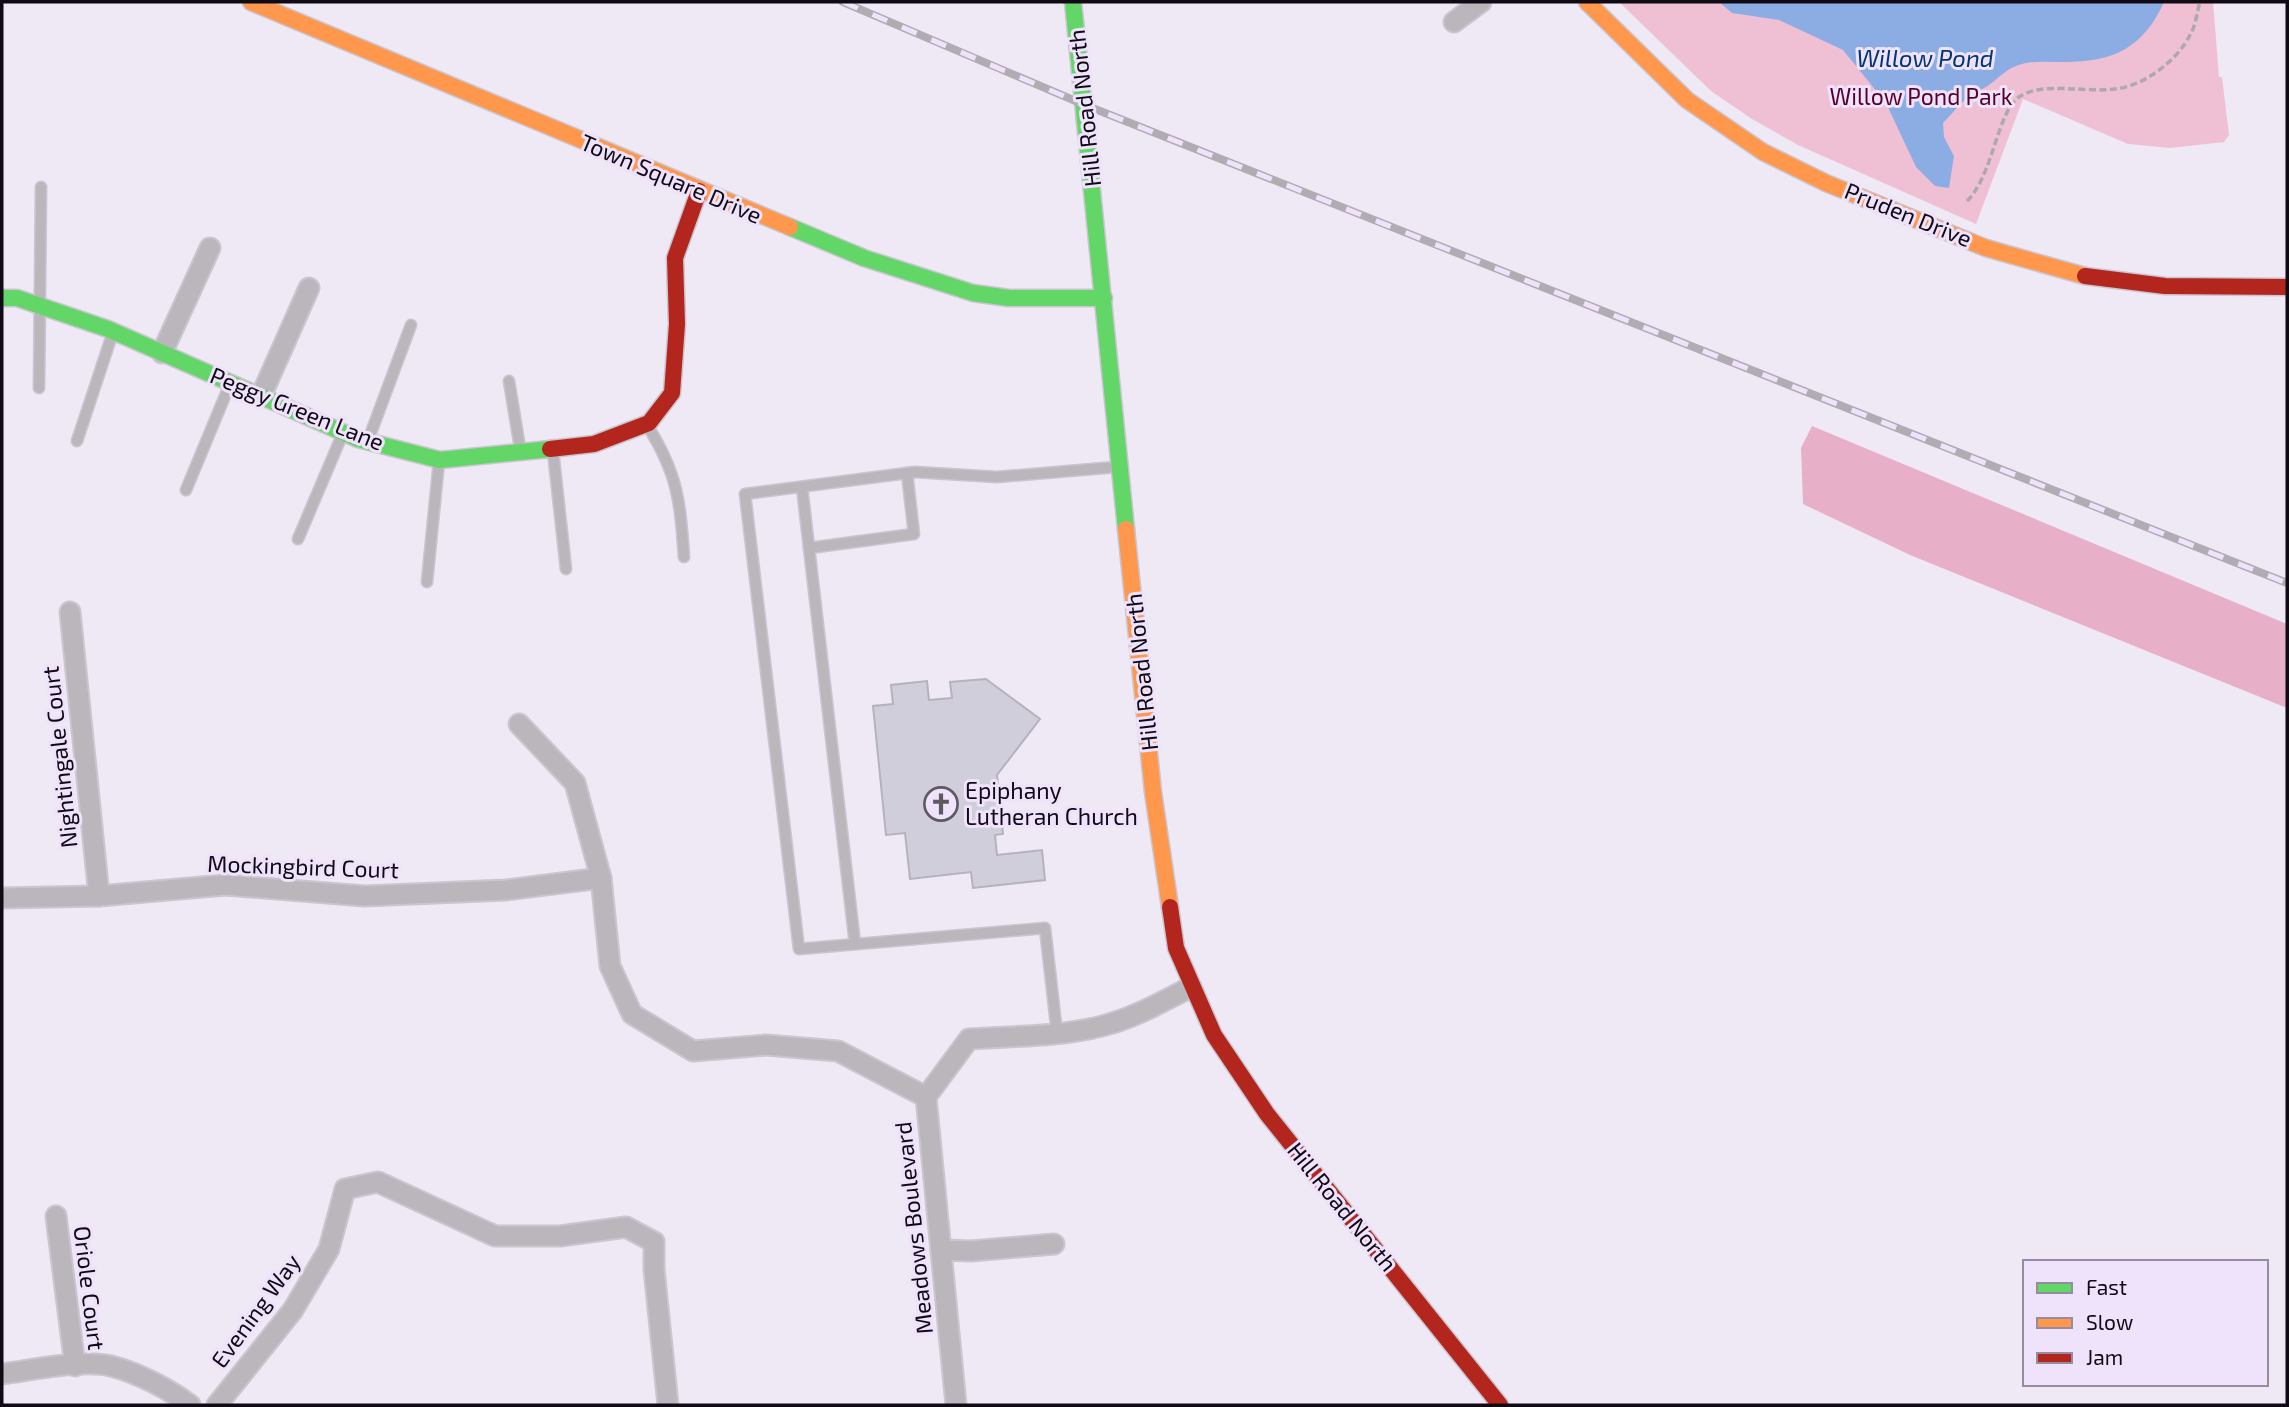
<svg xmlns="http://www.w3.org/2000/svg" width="2289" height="1407" font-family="'Exo 2',sans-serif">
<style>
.green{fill:#efc0d3}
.forest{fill:#e8b0c8}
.water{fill:#8cade4}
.building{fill:#d1cedb;stroke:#b5b2be;stroke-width:2}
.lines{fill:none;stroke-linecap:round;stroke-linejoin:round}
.lane-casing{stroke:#cbc5d0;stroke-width:13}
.street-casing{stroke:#cbc5d0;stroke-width:23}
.fast-casing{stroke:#cbc5d0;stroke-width:19}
.slow-casing{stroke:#cbc5d0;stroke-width:19}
.jam-casing{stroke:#cbc5d0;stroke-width:19}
.path{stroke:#ada8ae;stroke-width:3.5;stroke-dasharray:7 3.5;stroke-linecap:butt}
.lane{stroke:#bbb6bb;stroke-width:10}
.street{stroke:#bbb6bb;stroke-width:19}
.fast{stroke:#63d668;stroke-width:16}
.slow{stroke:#ff974d;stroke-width:16}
.jam{stroke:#b3261e;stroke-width:16}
.rail-casing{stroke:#b1acb4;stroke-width:8}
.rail{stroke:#efe2fb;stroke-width:5;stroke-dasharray:16;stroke-linecap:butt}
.labels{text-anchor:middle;stroke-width:6;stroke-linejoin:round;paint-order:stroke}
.park-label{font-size:23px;fill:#56002a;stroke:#efe2fb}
.street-label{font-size:23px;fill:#100a15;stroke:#efe2fb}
.poi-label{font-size:23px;fill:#100a15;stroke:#efe2fb;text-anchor:start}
.water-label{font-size:24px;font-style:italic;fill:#023575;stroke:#efe2fb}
</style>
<rect width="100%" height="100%" fill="#efe8f5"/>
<path class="green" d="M1619,2H2213L2219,77H2222L2229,135L2224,142L2170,148L2128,144L2023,99L1976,224L1798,145L1752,119L1711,91Z"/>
<path class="forest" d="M1812,426L2287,624V708L1910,555L1803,504L1801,448Z"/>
<path class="water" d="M1719,2H2164C2144,47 2114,62 2065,62C2048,62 2032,60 2016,66C1997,74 1993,88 1971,93L1943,123L1944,137L1954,156L1949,188L1935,186L1916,167L1886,103L1843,50L1779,20L1732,13Z"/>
<path class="building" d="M986,679L1040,719L997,775L1003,834L995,835L997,855L1042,850L1045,880L973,888L971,872L910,879L905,833L886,835L873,706L893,704L891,685L927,681L929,700L952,698L950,682Z"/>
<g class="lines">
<g class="lane-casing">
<g id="lane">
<path d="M509,381L520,448"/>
<path d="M39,388L41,187"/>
<path d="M647,425C678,474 680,501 684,557"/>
<path d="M369,438L411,325"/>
<path d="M77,441L113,332"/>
<path d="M553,451L566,569"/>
<path d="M802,487L855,944"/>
<path d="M186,490L230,384"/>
<path d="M298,539L343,433"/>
<path d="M809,548L914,534L907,473"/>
<path d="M427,582L439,461"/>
<path d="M1057,1033L1045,928L799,949L745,494L915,472L997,477L1116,467"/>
</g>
</g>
<g class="street-casing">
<g id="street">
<path d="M1454,22L1481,2"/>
<path d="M162,353L210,248"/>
<path d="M261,396L309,288"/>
<path d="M70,612L99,896"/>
<path d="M519,724L575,783L601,878L610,966L632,1014L693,1051L766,1045L838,1051L926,1097"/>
<path d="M2,898L99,896L225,885L365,896L506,890L601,878"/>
<path d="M56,1216L75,1366"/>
<path d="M941,1250L971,1251L1054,1244"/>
<path d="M2,1374C33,1370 82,1359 111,1366C138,1373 169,1389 190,1405"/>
<path d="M217,1405L293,1310L329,1249L345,1189L378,1182L495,1236H560L626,1227L654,1242V1269L668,1405"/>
<path d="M956,1405L926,1097L969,1039C1012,1036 1060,1037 1102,1026C1134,1018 1162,1002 1191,987"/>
</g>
</g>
<g class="fast-casing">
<g id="fast">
<path d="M1073,2L1126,529"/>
<path d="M790,227L864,258L973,293L1009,298H1104"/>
<path d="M2,298H17L108,329L358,439L440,460L550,449"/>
</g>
</g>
<g class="slow-casing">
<g id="slow">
<path d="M251,2L790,227"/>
<path d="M1587,2L1687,100L1763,152L1826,183L1986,248L2085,276"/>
<path d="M1126,529L1153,792L1170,907"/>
</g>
</g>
<g class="jam-casing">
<g id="jam">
<path d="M2085,276L2165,286L2287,287"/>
<path d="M550,449L594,444L649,423L672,393L677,324L675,258L699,191"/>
<path d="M1170,907L1176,948L1214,1035L1267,1114L1500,1405"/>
</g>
</g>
<path class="path" d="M1967,201C1993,176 1997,112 2019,97C2034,87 2056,88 2072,89C2086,89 2101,91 2115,89C2145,86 2179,59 2191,33C2196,24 2197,12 2200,2"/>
<use href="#lane" class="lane"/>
<use href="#street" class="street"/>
<use href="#fast" class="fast"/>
<use href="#slow" class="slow"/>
<use href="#jam" class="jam"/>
<g class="rail-casing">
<path id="rail" d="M843,2L1085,105L2287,583"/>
</g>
<use href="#rail" class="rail"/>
</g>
<defs>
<g id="church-ring" transform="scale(1.75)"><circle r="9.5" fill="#efe2fb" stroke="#5e5863" stroke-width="1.5"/><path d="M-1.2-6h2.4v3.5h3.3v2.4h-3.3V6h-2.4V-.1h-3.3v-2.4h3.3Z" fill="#5e5863"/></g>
</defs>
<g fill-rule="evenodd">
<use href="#church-ring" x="941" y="804"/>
</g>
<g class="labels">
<g class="park-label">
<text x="1921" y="105">Willow Pond Park</text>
</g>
<g class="street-label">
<text transform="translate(1085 108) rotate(-96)" y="8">Hill Road North</text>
<text transform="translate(671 179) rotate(23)" y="8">Town Square Drive</text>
<text transform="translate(1908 215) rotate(22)" y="8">Pruden Drive</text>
<text transform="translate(297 409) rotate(22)" y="8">Peggy Green Lane</text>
<text transform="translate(1142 672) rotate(-96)" y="8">Hill Road North</text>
<text transform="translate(60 757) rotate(-96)" y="8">Nightingale Court</text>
<text transform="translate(303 867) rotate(2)" y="8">Mockingbird Court</text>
<text transform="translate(1342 1207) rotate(51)" y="8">Hill Road North</text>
<text transform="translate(914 1228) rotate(-96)" y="8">Meadows Boulevard</text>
<text transform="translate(89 1288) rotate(83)" y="8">Oriole Court</text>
<text transform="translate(256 1311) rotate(-54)" y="8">Evening Way</text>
</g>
<g class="poi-label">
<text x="965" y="799">Epiphany<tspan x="965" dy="26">Lutheran Church</tspan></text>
</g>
<g class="water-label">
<text x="1925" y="67">Willow Pond</text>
</g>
</g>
<rect width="2289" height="1407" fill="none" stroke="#100a15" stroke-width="7"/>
<rect x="2023" y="1260" width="245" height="126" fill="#efe2fb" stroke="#968c9f" stroke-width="2"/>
<rect x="2037" y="1283" width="35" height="10" fill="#63d668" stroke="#968c9f" stroke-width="2"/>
<text x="2086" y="1295" font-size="21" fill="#100a15">Fast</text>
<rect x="2037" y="1318" width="35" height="10" fill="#ff974d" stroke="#968c9f" stroke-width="2"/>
<text x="2086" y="1330" font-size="21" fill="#100a15">Slow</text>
<rect x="2037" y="1353" width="35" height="10" fill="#b3261e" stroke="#968c9f" stroke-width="2"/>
<text x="2086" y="1365" font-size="21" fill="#100a15">Jam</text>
</svg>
